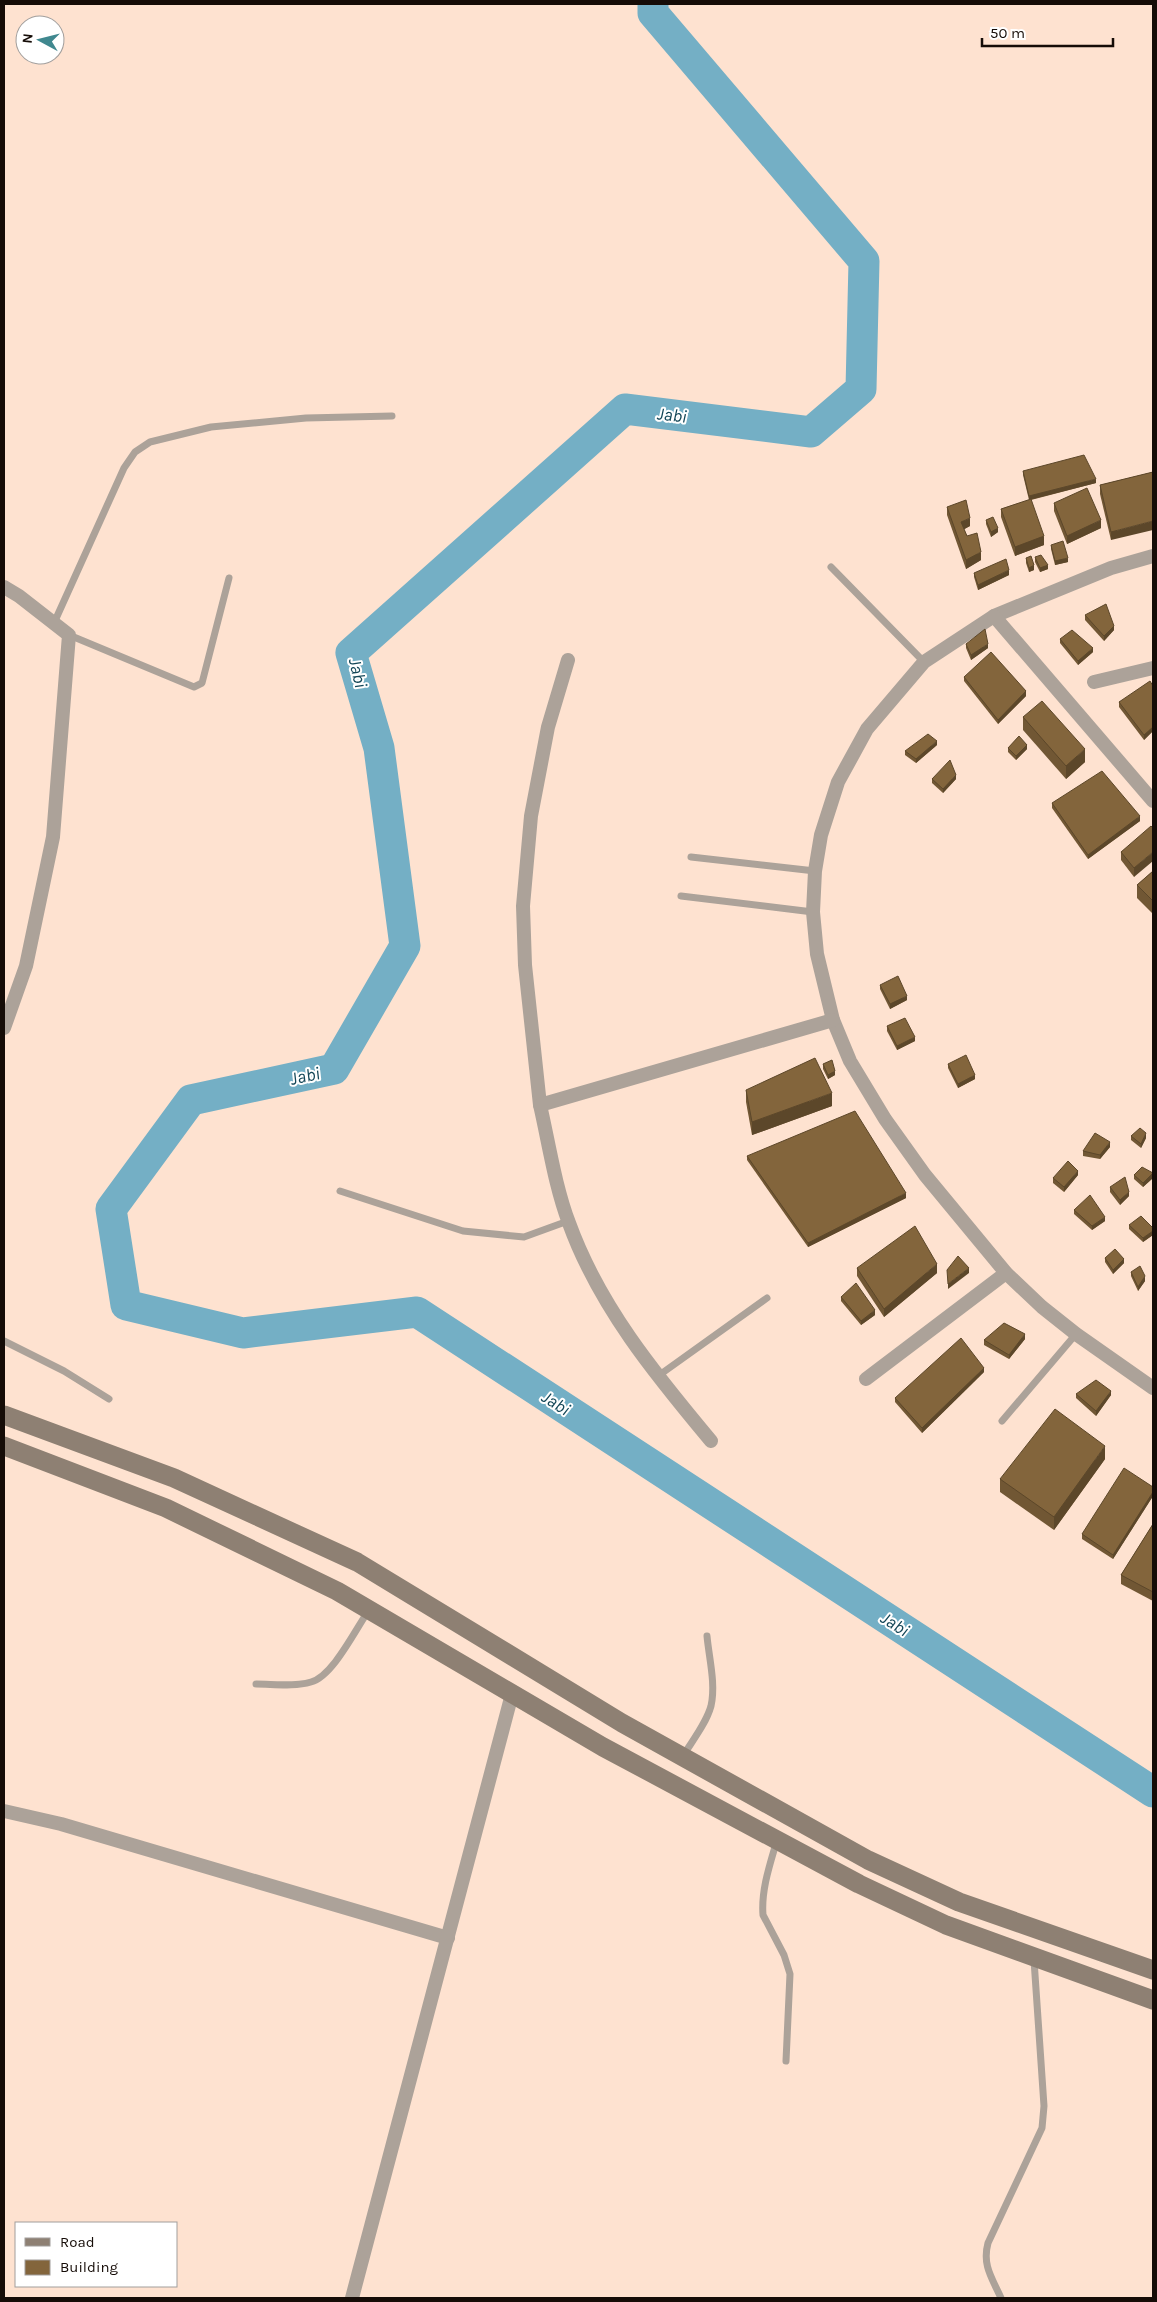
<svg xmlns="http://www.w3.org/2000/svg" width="1157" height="2302" font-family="Karla,sans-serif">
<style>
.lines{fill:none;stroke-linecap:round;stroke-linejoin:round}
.river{stroke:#74afc5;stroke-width:31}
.service{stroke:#aca299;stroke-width:7}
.minor{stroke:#aca299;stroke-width:14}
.secondary{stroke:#8e8073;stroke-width:19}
.wall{fill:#715734}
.shaded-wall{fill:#5c472a}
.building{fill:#83653c;stroke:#5c472a}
.labels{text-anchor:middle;stroke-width:4;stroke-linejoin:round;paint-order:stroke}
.water-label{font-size:18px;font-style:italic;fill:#134657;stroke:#fff}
</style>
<rect width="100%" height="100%" fill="#fee2d0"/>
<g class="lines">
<path class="river" d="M653,4V13L864,261L861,389L811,432L625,409L351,653L379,748L405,946L334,1069L191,1100L111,1209L126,1305L243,1333L417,1312L1153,1792"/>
<g class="service">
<path d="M831,567L924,662"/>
<path d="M54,623L124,468L135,452L150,442L211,427L306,418L392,416"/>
<path d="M69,635L194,687L202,683L229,578"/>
<path d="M691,857L815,871"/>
<path d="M681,896L813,912"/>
<path d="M340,1191L463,1231L524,1237L568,1221"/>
<path d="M4,1341L64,1371L109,1399"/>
<path d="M658,1376L767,1298"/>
<path d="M1002,1421L1076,1334"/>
<path d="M256,1684C273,1684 294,1687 311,1682C333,1676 355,1630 369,1610"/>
<path d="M683,1756C692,1741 706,1724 711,1706C716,1684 709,1658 707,1636"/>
<path d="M777,1840C770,1864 761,1890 763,1915L784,1955L790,1974L786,2061"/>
<path d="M1001,2298C992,2278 982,2265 988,2243L1042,2128L1044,2106L1034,1960"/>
</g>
<g class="minor">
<path d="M1153,556L1111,568L994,616L924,662L867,729L838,782L821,835L815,871L813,912L817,954L833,1020L850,1061L885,1119L925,1175L1006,1273L1042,1307L1076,1334L1153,1388"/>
<path d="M4,587L19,596L69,635L53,837L26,966L4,1028"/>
<path d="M994,616L1153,801"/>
<path d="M1094,682L1153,668"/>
<path d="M540,1105L525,965L523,906L531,816L548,727L568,660"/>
<path d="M866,1379L1006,1273"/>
<path d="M711,1441C655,1374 599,1306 569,1223C555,1186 549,1144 540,1105L833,1020"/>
<path d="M4,1811L61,1824L448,1938"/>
<path d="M352,2298L512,1694"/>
</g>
<g class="secondary">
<path d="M4,1415L174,1478L357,1562L622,1723L868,1860L959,1902L1153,1970"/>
<path d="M4,1446L166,1508L337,1591L603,1747L859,1884L946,1925L1153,2000"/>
</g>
</g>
<g class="wall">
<path d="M1023,471L1096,483L1031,500L1044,545L1015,556L1001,517V509L1029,500L1023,475Z"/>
<path d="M1153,472L1111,540L1100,494V485Z"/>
<path d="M1054,503L1101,528L1067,544L1054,511Z"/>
<path d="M947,507L970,526L964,529L967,536L981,560L966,569L947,515Z"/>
<path d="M986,520L998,532L991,537L986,524Z"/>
<path d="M1051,545L1068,562L1055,565L1051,549Z"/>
<path d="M1035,557L1048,569L1040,572L1035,562Z"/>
<path d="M1026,558L1034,570L1029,572L1026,563Z"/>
<path d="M974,573L1009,575L978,590L974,577Z"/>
<path d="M1085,615L1114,630L1104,641L1085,620Z"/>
<path d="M1060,639L1093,652L1078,665L1060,643Z"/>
<path d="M966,644L988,648L971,660L966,648Z"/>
<path d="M964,677L1026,696L998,724L964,681Z"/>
<path d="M1153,686V731L1144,740L1119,707V702Z"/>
<path d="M1023,717L1085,762L1066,779L1023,730Z"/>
<path d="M937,745L916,763L905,755V751Z"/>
<path d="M1008,748L1027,749L1016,760L1008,752Z"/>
<path d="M932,779H956L943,793L932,783Z"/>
<path d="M1052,803L1140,821L1088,859L1052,808Z"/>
<path d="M1153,828L1134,877L1121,860V852Z"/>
<path d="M1153,871V914L1137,898V885Z"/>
<path d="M880,985L907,1000L890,1009L880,989Z"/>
<path d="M887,1026L915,1041L897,1050L887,1031Z"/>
<path d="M823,1064L835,1075L828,1079L823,1069Z"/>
<path d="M948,1064L975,1079L958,1088L948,1068Z"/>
<path d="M746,1090L832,1106L752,1135L746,1102Z"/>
<path d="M1131,1136L1146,1138L1141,1148L1131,1140Z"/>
<path d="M1110,1147L1100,1159L1083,1156V1151Z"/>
<path d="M747,1156L906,1198L808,1247L747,1160Z"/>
<path d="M1153,1173V1178L1143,1187L1134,1179V1175Z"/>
<path d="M1078,1175L1064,1192L1053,1183V1178Z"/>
<path d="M1110,1187L1129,1196L1120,1205L1110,1192Z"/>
<path d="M1074,1210L1105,1221L1092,1230L1074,1214Z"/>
<path d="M1129,1225L1153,1228V1235L1143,1242L1129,1229Z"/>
<path d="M1105,1258L1124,1263L1113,1274L1105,1262Z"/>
<path d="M857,1268L937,1273L884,1317L857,1276Z"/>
<path d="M1131,1272L1145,1281L1138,1291L1131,1276Z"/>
<path d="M841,1297L875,1315L861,1325L841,1301Z"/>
<path d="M1025,1339L1009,1359L984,1345V1340Z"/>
<path d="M984,1372L922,1433L895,1402V1398Z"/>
<path d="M1076,1394L1111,1395L1096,1416L1076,1398Z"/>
<path d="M1105,1459L1054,1530L1000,1492V1479Z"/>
<path d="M1153,1487V1496L1113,1559L1082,1539V1534Z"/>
<path d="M1153,1524V1601L1121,1584V1575Z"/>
</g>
<g class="shaded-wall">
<path d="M1096,479V483L1029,500V496Z"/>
<path d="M970,518V526L961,531V522Z"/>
<path d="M1101,520V528L1067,544V536Z"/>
<path d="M1153,521V530L1111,540V532Z"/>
<path d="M998,528V532L991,537V532Z"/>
<path d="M1044,536V545L1015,556V547Z"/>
<path d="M981,552V560L966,569V560Z"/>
<path d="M1068,558V562L1055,565V561Z"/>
<path d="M1034,565V570L1029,572V568Z"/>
<path d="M1048,565V569L1040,572V568Z"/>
<path d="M1009,570V575L978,590V585Z"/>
<path d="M1114,626V630L1104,641V636Z"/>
<path d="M988,644V648L971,660V655Z"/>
<path d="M1093,648V652L1078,665V661Z"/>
<path d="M1026,691V696L998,724V720Z"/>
<path d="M1153,727V731L1144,740V735Z"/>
<path d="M937,741V745L916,763V759Z"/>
<path d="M1027,745V749L1016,760V756Z"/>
<path d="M1085,749V762L1066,779V766Z"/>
<path d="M956,775V779L943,793V789Z"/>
<path d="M1140,816V821L1088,859V855Z"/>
<path d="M1153,852V861L1134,877V868Z"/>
<path d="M907,996V1000L890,1009V1004Z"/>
<path d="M915,1037V1041L897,1050V1046Z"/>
<path d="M835,1071V1075L828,1079V1075Z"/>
<path d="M975,1075V1079L958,1088V1084Z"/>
<path d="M832,1093V1106L752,1135V1122Z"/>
<path d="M1146,1133V1138L1141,1148V1144Z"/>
<path d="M1110,1142V1147L1100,1159V1155Z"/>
<path d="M1078,1171V1175L1064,1192V1187Z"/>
<path d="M1153,1173V1178L1143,1187V1183Z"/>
<path d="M1129,1192V1196L1120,1205V1200Z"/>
<path d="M906,1193V1198L808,1247V1243Z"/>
<path d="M1105,1217V1221L1092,1230V1226Z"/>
<path d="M1153,1231V1235L1143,1242V1238Z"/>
<path d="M1124,1259V1263L1113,1274V1270Z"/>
<path d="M937,1264V1273L884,1317V1309Z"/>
<path d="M969,1268V1273L948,1289V1284Z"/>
<path d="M1145,1276V1281L1138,1291V1287Z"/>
<path d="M875,1310V1315L861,1325V1321Z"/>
<path d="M1025,1334V1339L1009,1359V1355Z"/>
<path d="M984,1368V1372L922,1433V1428Z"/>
<path d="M1111,1391V1395L1096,1416V1411Z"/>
<path d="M1105,1446V1459L1054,1530V1517Z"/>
<path d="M1153,1492V1496L1113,1559V1555Z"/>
</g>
<g class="building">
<path d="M1084,455L1096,479L1029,496L1023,471Z"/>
<path d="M1153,472V521L1111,532L1100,485Z"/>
<path d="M1087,488L1101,520L1067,536L1054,503Z"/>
<path d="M1031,499L1044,536L1015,547L1001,509Z"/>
<path d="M966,500L970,518L961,522L967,536L977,533L981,552L966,560L947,507Z"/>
<path d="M993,517L998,528L991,532L986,520Z"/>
<path d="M1063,541L1068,558L1055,561L1051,545Z"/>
<path d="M1041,555L1048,565L1040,568L1035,557Z"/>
<path d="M1031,556L1034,565L1029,568L1026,558Z"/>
<path d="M1006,559L1009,570L978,585L974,573Z"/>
<path d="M1106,604L1114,626L1104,636L1085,615Z"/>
<path d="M985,629L988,644L971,655L966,644Z"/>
<path d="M1072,630L1093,648L1078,661L1060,639Z"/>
<path d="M991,652L1026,691L998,720L964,677Z"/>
<path d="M1150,681L1153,686V727L1144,735L1119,702Z"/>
<path d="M1042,701L1085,749L1066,766L1023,717Z"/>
<path d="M928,734L937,741L916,759L905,751Z"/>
<path d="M1019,736L1027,745L1016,756L1008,748Z"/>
<path d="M950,760L956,775L943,789L932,779Z"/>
<path d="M1102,771L1140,816L1088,855L1052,803Z"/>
<path d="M1151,826L1153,828V852L1134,868L1121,852Z"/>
<path d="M1153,871V901L1137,885Z"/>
<path d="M898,976L907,996L890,1004L880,985Z"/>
<path d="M905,1018L915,1037L897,1046L887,1026Z"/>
<path d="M966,1055L975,1075L958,1084L948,1064Z"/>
<path d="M815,1058L832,1093L752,1122L746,1090Z"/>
<path d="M832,1060L835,1071L828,1075L823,1064Z"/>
<path d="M855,1111L906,1193L808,1243L747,1156Z"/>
<path d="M1140,1128L1146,1133L1141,1144L1131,1136Z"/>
<path d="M1095,1133L1110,1142L1100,1155L1083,1151Z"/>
<path d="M1068,1161L1078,1171L1064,1187L1053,1178Z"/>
<path d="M1142,1167L1153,1173L1143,1183L1134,1175Z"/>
<path d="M1125,1177L1129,1192L1120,1200L1110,1187Z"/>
<path d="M1090,1195L1105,1217L1092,1226L1074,1210Z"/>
<path d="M1141,1216L1153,1228V1231L1143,1238L1129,1225Z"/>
<path d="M915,1226L937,1264L884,1309L857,1268Z"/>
<path d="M1115,1249L1124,1259L1113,1270L1105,1258Z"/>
<path d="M958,1256L969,1268L948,1284L947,1270Z"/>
<path d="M1140,1266L1145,1276L1138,1287L1131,1272Z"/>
<path d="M856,1283L875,1310L861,1321L841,1297Z"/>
<path d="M1004,1323L1025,1334L1009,1355L984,1340Z"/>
<path d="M961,1338L984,1368L922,1428L895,1398Z"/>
<path d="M1096,1380L1111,1391L1096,1411L1076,1394Z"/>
<path d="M1055,1409L1105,1446L1054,1517L1000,1479Z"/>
<path d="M1124,1468L1153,1487V1492L1113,1555L1082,1534Z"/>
<path d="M1153,1524V1592L1121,1575Z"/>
</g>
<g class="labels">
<g class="water-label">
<text transform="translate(672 415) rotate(7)" y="6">Jabi</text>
<text transform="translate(358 673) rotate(77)" y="6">Jabi</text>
<text transform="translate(305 1076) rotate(-12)" y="6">Jabi</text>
<text transform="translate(556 1403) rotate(33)" y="6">Jabi</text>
<text transform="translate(895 1624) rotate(33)" y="6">Jabi</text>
</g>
</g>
<rect width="1157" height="2302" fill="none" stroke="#150c07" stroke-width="10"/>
<rect x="15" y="2222" width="162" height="65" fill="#ffffff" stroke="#a19e9c"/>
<rect x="25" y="2238" width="25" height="8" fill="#8e8073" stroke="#a19e9c"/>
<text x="60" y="2247" font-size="15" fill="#150c07">Road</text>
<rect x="25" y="2260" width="25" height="15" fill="#83653c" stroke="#a19e9c"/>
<text x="60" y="2272" font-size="15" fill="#150c07">Building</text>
<g transform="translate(40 40) rotate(277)"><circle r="24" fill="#ffffff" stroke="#a19e9c"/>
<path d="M0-4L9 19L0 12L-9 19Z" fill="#40888f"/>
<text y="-8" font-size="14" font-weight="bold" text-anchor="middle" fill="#150c07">N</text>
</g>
<path d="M982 38v8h131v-8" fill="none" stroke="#150c07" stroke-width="2.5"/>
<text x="990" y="38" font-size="15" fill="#150c07" stroke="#ffffff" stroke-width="4" paint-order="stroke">50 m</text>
</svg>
